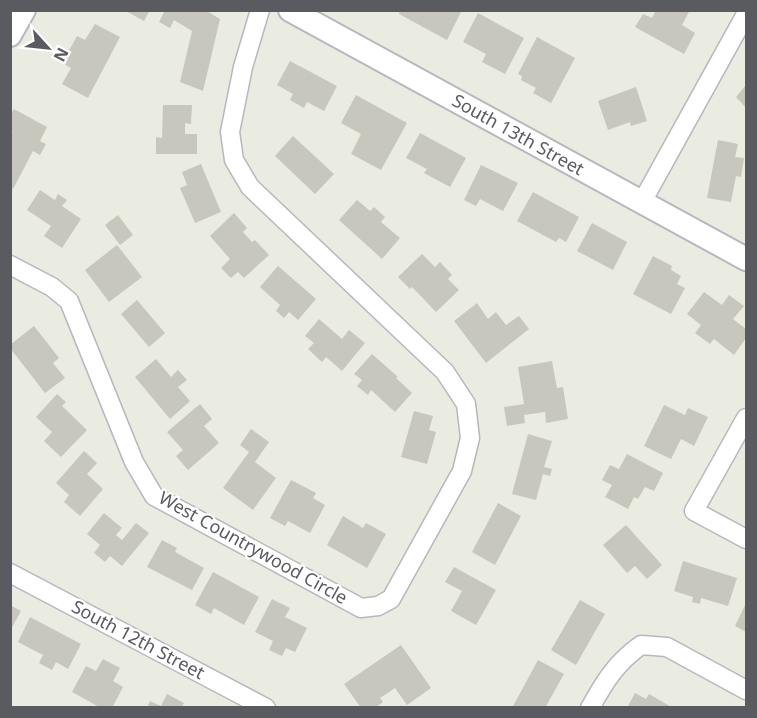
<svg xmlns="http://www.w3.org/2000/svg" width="757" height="718" font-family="'Noto Sans',sans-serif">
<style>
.building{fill:#c7c7bd}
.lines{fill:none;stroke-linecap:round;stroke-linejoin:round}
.minor-casing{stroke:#b7b7bd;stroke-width:21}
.tertiary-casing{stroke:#b7b7bd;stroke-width:26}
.minor{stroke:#fff;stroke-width:18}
.tertiary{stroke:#fff;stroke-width:22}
.labels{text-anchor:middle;stroke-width:4.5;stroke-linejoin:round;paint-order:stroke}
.street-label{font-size:18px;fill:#5a5a61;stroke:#fff}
</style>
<rect width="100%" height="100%" fill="#ebece1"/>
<g class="building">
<path d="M124,10H150L144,21Z"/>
<path d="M165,10H205L220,19L203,91L180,82L192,31L174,20L170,28L159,22Z"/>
<path d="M400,10H462L447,40L399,14Z"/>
<path d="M656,10H690L682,25L695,33L684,54L635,27L643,14L652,18Z"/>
<path d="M478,13L524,38L505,74L482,62L486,54L463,42Z"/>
<path d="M95,24L120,37L88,98L62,84L71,68L62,63L77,36L85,40Z"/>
<path d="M537,37L575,58L551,103L533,93L536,88L521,80L522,76L518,74Z"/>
<path d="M290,61L337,86L324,111L307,102L304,108L290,100L293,94L277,85Z"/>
<path d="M746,85V108L736,97Z"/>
<path d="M636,87L647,121L631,126L630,122L608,130L598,101Z"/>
<path d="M356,95L407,123L381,170L351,154L361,134L341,123Z"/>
<path d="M163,105H192L191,124L185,123V134H197V154H156V137L162,138Z"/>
<path d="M14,109L47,127L40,141L46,144L40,155L33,151L13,189L10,187V136L13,132L10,131V115Z"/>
<path d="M420,133L466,158L450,187L424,173L427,169L406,158Z"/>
<path d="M293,136L334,174L315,194L275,156Z"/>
<path d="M718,140L738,144L735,157L744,158L741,177L736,176L731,202L707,198Z"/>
<path d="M201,164L221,212L195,223L180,188L187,185L182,172Z"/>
<path d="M481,165L518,183L503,211L480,199L476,206L464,200Z"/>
<path d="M40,190L55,200L58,194L67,200L62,206L81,219L62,248L44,236L51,226L27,210Z"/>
<path d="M533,192L579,217L566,242L559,238L556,242L517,221Z"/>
<path d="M357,200L370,211L374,207L385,217L381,222L400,238L382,259L339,220Z"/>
<path d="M234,213L247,228L243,232L252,242L255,240L269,255L244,278L238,272L231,278L221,268L230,259L210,236Z"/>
<path d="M118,215L133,235L120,245L105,225Z"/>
<path d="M592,223L627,242L613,270L577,251Z"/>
<path d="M117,245L142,277L109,302L85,270Z"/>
<path d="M422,254L435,267L440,262L452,275L448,279L459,290L436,312L412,287L410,289L398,277Z"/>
<path d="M653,256L672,266L671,270L681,276L677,284L685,288L671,314L633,294Z"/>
<path d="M278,266L316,299L298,320L289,312L284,318L276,311L280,305L260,287Z"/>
<path d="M704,292L722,305L729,295L744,306L733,319L746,329V338L734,355L714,339L710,344L695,333L701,325L687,314Z"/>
<path d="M137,300L165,333L149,347L121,314Z"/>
<path d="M477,303L488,319L496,312L506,325L519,316L529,329L486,363L454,321Z"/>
<path d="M319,319L342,339L349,330L365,343L342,371L326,357L322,362L308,349L314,343L305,336Z"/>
<path d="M34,326L59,358L53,363L65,378L45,393L10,348V345Z"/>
<path d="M372,354L398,377L396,378L412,393L395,412L371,390L368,395L357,386L362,380L354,374Z"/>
<path d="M156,359L171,377L178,370L187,380L178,387L190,401L170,419L135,377Z"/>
<path d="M552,361L557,388L563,387L568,419L546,423L545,412L524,415L525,423L507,426L504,407L524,404L518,367Z"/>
<path d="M57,394L66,402L62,406L87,430L61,457L44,441L52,432L36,417Z"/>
<path d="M200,404L212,419L204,426L219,443L188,470L176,456L183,450L167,432Z"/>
<path d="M664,405L685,415L688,408L708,417L694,446L681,439L671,459L644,446Z"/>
<path d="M414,411L433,416L429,430L436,432L427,464L401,457Z"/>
<path d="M251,429L269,442L255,462L276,478L253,510L223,488L249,452L240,445Z"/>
<path d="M528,434L552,441L544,467L552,469L550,476L543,474L536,500L512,494Z"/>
<path d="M84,451L97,463L87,474L103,489L80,516L64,502L69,495L56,483Z"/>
<path d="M627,454L663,473L654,491L645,487L638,499L634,497L628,509L605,497L612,485L602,480L610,465L619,469Z"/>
<path d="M291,480L316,493L313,498L325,505L310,533L288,521L285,526L270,518Z"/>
<path d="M498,503L521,516L495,565L472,552Z"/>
<path d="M104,513L122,528L116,535L122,540L136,523L149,533L122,566L110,556L105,562L94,553L100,545L87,534Z"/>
<path d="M343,516L363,528L366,523L386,534L367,568L327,545Z"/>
<path d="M626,525L662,565L647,579L635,566L627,573L603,545Z"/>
<path d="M162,540L177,548L175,552L204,568L192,590L147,567Z"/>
<path d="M683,561L737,578L728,606L701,598L700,604L692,602L693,597L674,591Z"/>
<path d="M454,567L496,590L476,625L451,611L462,591L445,582Z"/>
<path d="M213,572L259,597L244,625L214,608L211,614L195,605Z"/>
<path d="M272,599L290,608L285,617L307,628L295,652L286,648L282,656L269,650L273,641L255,632Z"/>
<path d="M580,600L605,614L576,665L551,650Z"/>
<path d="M746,603V632L735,626Z"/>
<path d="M10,605L21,611L10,631Z"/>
<path d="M30,617L81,644L68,669L56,662L52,670L39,663L43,655L18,642Z"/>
<path d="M401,645L431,688L407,705L395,688L380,698L383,702L375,708H361L344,684Z"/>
<path d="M103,659L120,668L113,681L123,687L112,708H101L72,692L86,666L96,671Z"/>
<path d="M538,660L564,674L545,708H512Z"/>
<path d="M635,693L646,699L649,694L673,708H627Z"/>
<path d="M167,694L184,703L181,708H147L150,701L161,706Z"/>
</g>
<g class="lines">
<g class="minor-casing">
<g id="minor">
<path d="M642,202L746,14"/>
<path d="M10,265L52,287L69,301L134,462L154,496L361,608L378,606L391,599L462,471L470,438L466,404L445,372L250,187L234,160L230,132L243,67L260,10"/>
<path d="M746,418L694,511L746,539"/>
<path d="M10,573L266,708"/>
<path d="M590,708C605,681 616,663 641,645L667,647L746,690"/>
</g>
</g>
<g class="tertiary-casing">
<g id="tertiary">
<path d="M290,10L746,259"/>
<path d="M10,35L24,10"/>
</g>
</g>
<use href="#minor" class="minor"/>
<use href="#tertiary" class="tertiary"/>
</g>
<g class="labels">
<g class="street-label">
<text transform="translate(518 135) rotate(29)" y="6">South 13th Street</text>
<text transform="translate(253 548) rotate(29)" y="6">West Countrywood Circle</text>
<text transform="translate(138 640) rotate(28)" y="6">South 12th Street</text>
</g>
</g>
<rect width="757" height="718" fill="none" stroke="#5a5a61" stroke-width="24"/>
<g transform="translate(48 48) rotate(117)" stroke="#ffffff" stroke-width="4.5" paint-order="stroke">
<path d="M0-4.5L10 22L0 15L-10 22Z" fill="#5a5a61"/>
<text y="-9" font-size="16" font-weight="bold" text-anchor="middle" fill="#5a5a61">N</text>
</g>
</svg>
